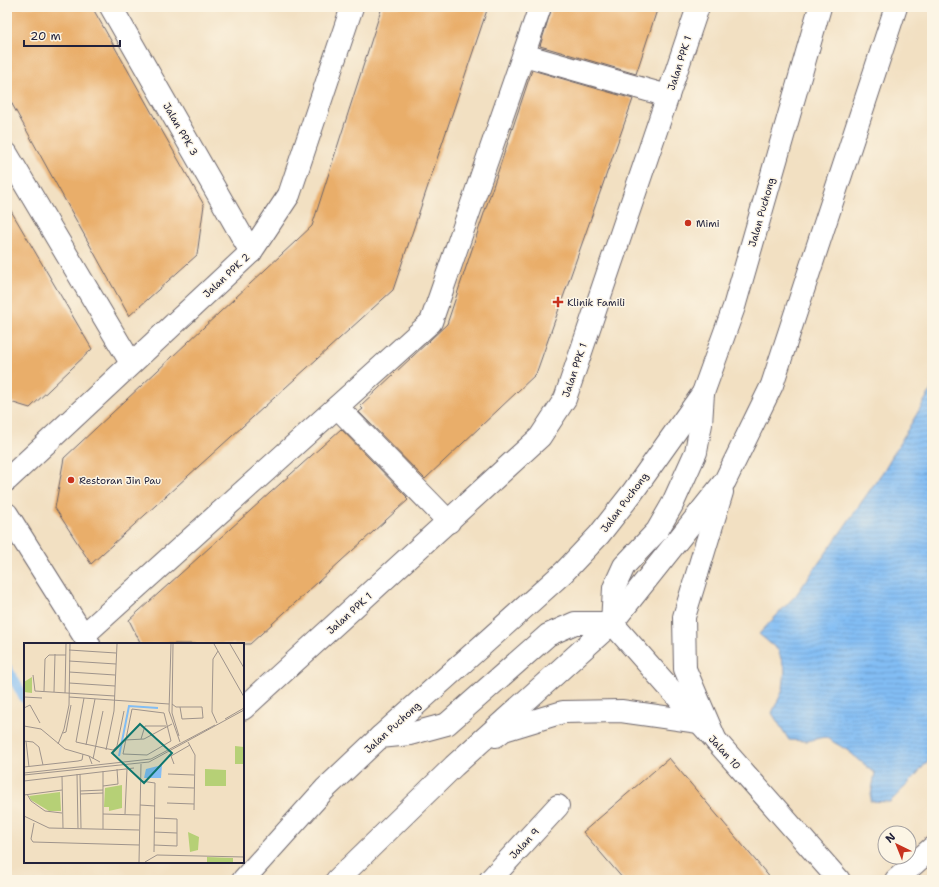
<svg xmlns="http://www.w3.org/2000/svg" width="939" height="887" font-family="'Shantell Sans',sans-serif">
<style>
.water{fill:url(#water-rules);stroke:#527098}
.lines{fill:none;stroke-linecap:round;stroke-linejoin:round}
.stream{stroke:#82bdf4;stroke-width:10}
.building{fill:#e9ae6b}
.minor-casing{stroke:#6b646a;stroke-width:24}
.major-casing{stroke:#6b646a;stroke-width:24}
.minor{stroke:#fff;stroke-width:22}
.major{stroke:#fff;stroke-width:22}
.poi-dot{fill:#c8321e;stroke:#fcf5e5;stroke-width:1.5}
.labels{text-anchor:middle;stroke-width:3;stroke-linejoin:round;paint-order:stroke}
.street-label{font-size:10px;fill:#22223b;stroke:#fcf5e5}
.poi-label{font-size:10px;fill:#22223b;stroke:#fcf5e5;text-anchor:start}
.inset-river{fill:none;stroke:#82bdf4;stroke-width:2}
.inset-road{fill:none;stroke:#9f948c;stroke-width:1}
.view{fill:#0f766e;fill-opacity:0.15;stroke:#0f766e;stroke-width:2}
.inset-edge{fill:none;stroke:#22223b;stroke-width:2}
</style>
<defs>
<pattern id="water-rules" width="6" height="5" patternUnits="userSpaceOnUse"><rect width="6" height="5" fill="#82bdf4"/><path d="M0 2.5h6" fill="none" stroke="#70a2d2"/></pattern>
</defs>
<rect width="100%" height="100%" fill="#fcf5e5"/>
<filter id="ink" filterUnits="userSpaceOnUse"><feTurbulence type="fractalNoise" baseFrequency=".025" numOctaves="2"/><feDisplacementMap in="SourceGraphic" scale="8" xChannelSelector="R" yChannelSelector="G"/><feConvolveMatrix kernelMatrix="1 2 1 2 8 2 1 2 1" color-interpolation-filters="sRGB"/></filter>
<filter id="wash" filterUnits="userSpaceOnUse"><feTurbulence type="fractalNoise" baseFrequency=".012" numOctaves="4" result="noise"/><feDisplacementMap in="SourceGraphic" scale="16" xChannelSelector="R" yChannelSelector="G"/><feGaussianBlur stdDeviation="0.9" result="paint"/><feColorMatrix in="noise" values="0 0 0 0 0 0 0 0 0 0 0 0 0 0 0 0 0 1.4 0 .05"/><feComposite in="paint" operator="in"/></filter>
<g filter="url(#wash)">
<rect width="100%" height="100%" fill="#f2e0c2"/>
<path class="water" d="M932,388V756L910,782L890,802L870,801L875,773L847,750L825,737L807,741L789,740L772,713L783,690L785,670L778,650L759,634L796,595L833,543L884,470Z"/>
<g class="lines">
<path class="stream" d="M7,668L25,699"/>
</g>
<g id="blocks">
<g class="building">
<path d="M7,7H92L204,205L197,255L129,316L7,95Z"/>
<path d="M382,7H488L393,290L91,564L55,508L64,458L312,226Z"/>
<path d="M552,7H658L636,74L540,46Z"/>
<path d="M532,70L633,99L536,374L425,479L359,412L363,409L360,406L447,324Z"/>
<path d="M7,204L92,349L30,408L7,401Z"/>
<path d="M341,429L407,497L406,498L408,500L250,644H141L129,620Z"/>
<path d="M669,758L772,880H624L583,832Z"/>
</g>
</g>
</g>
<g filter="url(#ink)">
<use href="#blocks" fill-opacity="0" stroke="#6b646a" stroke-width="1"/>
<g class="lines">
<g class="minor-casing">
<g id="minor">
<path d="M111,7L251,252"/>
<path d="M524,55L668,96"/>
<path d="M7,154L131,363"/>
<path d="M337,407L449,522"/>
<path d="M7,480L251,252L289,195L352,7"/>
<path d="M7,514L89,644"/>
<path d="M612,623L839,880"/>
<path d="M84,635L431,322L540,7"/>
<path d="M243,709L540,437L565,399L698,7"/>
<path d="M490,880L558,806"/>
<path d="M896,880L932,848"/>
</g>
</g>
<g class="major-casing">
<g id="major">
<path d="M612,623L614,588L624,566L657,531L672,505L696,452L701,424L703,393"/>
<path d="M496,736L504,730L563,712L621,711L699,722"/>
<path d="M380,737L410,734L447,724L548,635L575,623H612"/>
<path d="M716,741L685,669L684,617L722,492"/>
<path d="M243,880L325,789L380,737L564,572L599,535L632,493L703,393L734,307L820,7"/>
<path d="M337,880L454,766L612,623L725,481L772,385L896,7"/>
</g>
</g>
<use href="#minor" class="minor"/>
<use href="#major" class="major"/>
</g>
</g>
<g class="poi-dot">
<circle cx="688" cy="223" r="4"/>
<path d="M556 296h4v4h4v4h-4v4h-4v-4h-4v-4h4z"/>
<circle cx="71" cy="480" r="4"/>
</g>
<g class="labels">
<g class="street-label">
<text transform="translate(679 63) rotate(-72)" y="4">Jalan PPK 1</text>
<text transform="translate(181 129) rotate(60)" y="4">Jalan PPK 3</text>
<text transform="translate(761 212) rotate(-74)" y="4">Jalan Puchong</text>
<text transform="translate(226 275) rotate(-43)" y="4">Jalan PPK 2</text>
<text transform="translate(574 370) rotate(-71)" y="4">Jalan PPK 1</text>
<text transform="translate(624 502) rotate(-53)" y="4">Jalan Puchong</text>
<text transform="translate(349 613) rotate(-42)" y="4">Jalan PPK 1</text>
<text transform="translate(392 727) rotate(-42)" y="4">Jalan Puchong</text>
<text transform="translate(725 752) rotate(48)" y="4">Jalan 10</text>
<text transform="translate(524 843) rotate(-47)" y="4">Jalan 9</text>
</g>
<g class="poi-label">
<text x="696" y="227">Mimi</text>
<text x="567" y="306">Klinik Famili</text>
<text x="79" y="484">Restoran Jin Pau</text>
</g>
</g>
<g transform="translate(24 643)">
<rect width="220" height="220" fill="#f2e0c2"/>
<path d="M8,34V50L0,49V39ZM211,103L220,104V121H211ZM36,149L37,168H25L7,157L5,153Z" fill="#b6d076"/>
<path d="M181,126L202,127V143H181ZM98,142V165L85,168V164H80L81,145ZM164,189L175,194L174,207L166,209ZM183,214L209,215V219H183Z" fill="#b6d076"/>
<path d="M138,122L137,135H120L122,126Z" fill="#82bdf4"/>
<path class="inset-river" d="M95,113L105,63L134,65"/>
<path class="inset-road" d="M147,1L145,68L156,99M149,1L148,70L155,93M190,1L220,54M206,1L220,25M45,7L92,10M45,18L92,21M45,29L91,32M9,32L11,48L91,53M45,40L91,43M20,48L21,16L25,12H42M30,49L31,11M41,50L42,1M0,54L18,55M45,54L145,61M60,55L52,99L89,107L93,103L100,68M148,61L152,64H178L179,75L158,76L156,64M0,65L6,62L16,80M108,66L140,70L147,98L123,112L99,111ZM201,76L220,65M193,80L188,69L189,16L194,8M0,83L17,86L41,106L65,113L68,121M39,90L42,89L47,62M117,96L121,83H142M101,97L120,96L148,81M0,98L9,99L15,104L19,122M2,98L5,124M164,99L171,112L170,167M34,101L40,86L45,62L46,1M62,102L71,56M82,107L90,68L93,1M65,113L76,119M69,116L79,68M150,121L147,113L166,102M0,124L54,118L58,117L59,111M0,130L127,116L191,82M53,131L54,185M56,131L57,185M144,131L170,132M0,132L125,119L220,67M38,133L39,185M0,138L110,125M117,138L131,140L130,209M79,143L94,141L93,126M144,144L170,145M56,148L79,147M3,151L7,158L21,168L38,170M56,151L79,150M0,152L38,147M143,160L170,161M116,162L131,163M79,171L116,172M101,171L103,126M0,173L25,185L115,187M10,180L7,196L9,199L115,202M79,186V128M130,189L153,190M130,202L153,203V176L131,175M115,219L117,121M121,219L133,212L220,214"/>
<path class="view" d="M116,81L148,110L120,140L88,110Z"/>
<rect width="220" height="220" class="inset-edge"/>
</g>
<rect width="939" height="887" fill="none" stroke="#fcf5e5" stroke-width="24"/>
<g transform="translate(897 845) rotate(317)"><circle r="19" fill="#fcf5e5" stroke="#a5a1a1"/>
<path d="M0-3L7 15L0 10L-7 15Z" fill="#c8321e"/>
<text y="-6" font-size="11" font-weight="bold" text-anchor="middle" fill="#22223b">N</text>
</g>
<path d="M24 40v6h96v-6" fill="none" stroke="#22223b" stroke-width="2"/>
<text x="30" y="40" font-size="12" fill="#22223b" stroke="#fcf5e5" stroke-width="3" paint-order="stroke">20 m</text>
</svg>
